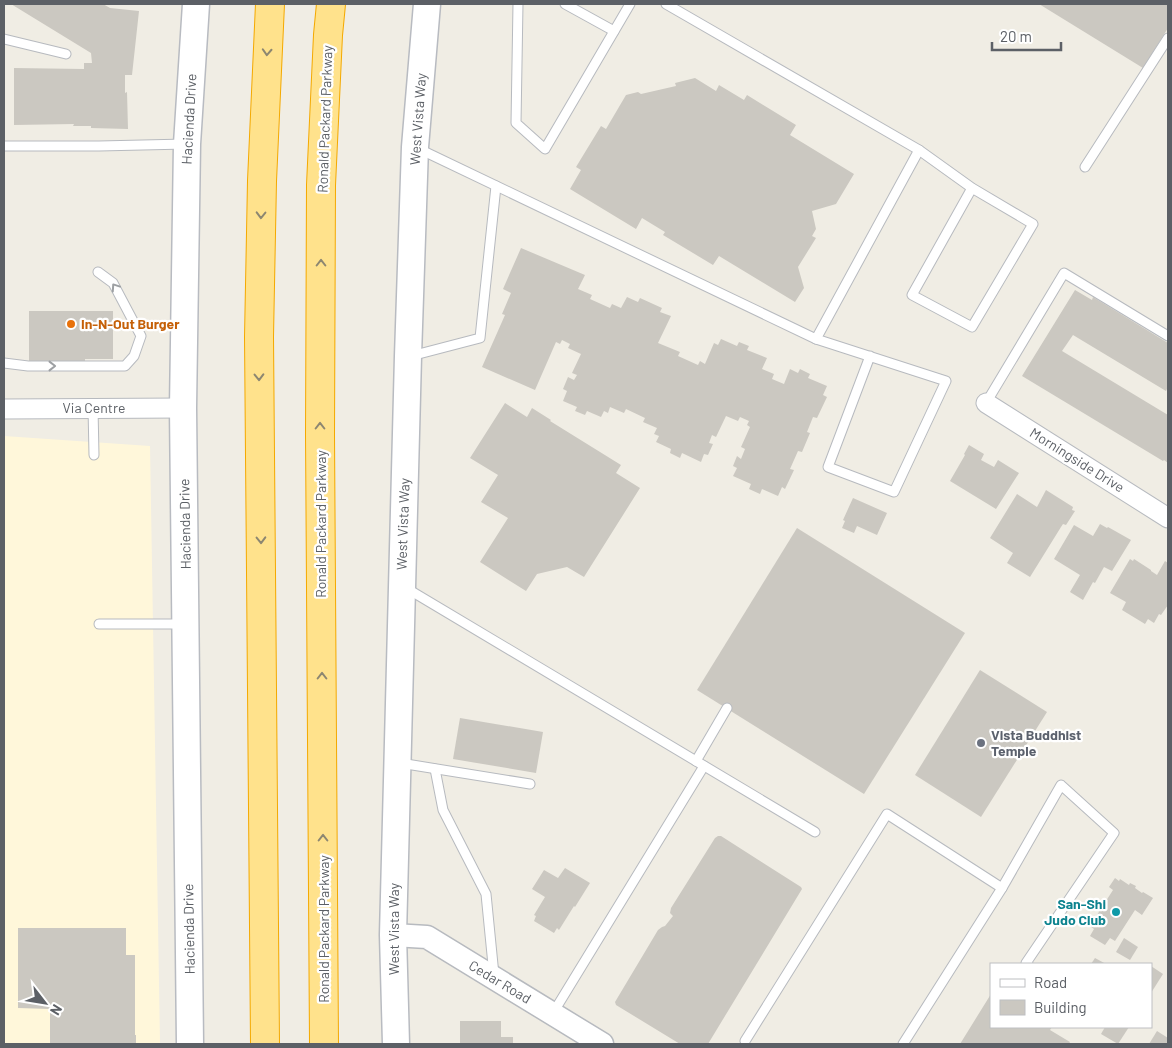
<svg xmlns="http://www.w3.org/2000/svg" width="1172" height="1048" font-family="Barlow,sans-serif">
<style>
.commercial{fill:#fff7da}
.building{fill:#cbc8c1}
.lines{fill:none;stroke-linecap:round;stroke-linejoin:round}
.service-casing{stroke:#b7babf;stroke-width:11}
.minor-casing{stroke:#b7babf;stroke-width:21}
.tertiary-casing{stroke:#b7babf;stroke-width:25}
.secondary-casing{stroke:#b8bbc1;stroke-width:29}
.motorway-casing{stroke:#f4a900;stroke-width:30}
.service{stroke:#fff;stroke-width:9}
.minor{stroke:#fff;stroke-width:19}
.tertiary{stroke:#fff;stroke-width:22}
.secondary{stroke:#fff;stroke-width:26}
.motorway{stroke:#ffe28c;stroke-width:28}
.oneway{stroke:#8d8771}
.oneway2{stroke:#9da0a3}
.food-dot{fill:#e8710a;stroke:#fff;stroke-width:2}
.worship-dot{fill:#6b7280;stroke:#fff;stroke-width:2}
.culture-dot{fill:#0f9aa8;stroke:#fff;stroke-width:2}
.labels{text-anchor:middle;stroke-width:4.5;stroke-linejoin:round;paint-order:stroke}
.street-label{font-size:14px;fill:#5c6066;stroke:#fff}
.food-label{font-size:14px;font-weight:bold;fill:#c56008;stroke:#fff;text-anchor:start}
.worship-label{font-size:14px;font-weight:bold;fill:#5b616d;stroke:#fff;text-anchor:start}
.culture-label{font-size:14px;font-weight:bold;fill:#0d838f;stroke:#fff;text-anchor:end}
</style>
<rect width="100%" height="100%" fill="#f0ede4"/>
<path class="commercial" d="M4,436L150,446L160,1044H4Z"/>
<g class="building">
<path d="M11,4H103L110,8L139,11L132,75H125V93L127,92L128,129L91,128V126H73L74,124L14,125V68L84,69V63H92L91,53Z"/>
<path d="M1039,4H1168V28L1143,68Z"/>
<path d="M695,78L716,91L719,85L744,100L747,95L796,125L790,135L854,174L836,204L812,211L816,229L812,236L816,238L798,267L804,288L795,302L719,256L713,265L663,235L665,232L642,218L636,229L570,189L581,170L576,167L601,126L606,129L626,95L638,92L641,94L676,86L675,83Z"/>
<path d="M521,248L585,275L578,289L592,295L590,299L610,308L612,304L621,308L627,297L638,302L640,298L662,308L660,312L671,316L658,343L680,352L678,356L698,365L700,361L705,364L714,343L718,345L721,339L737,346L739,342L749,346L747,350L767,358L762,369L774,374L772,379L784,384L790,369L798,373L800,369L810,374L808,378L827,386L823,395L827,397L817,418L813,417L807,432L810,433L802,452L798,451L790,469L794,470L785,489L782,487L778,496L762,489L760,494L749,489L751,484L733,476L737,468L733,466L737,456L741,459L745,449L741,447L750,427L747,425L749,421L740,417L738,421L726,416L716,437L712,435L709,443L713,444L708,455L704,454L701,462L682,453L680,458L670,453L671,449L656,442L659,436L654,434L657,428L643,422L645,418L626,409L624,413L610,407L608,413L604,411L601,417L587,411L585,415L575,411L577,407L563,401L567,391L563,389L568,377L574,380L577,375L572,373L581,354L568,348L570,344L562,340L560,344L556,342L535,390L482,367L505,315L502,314L511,293L503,289Z"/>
<path d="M1075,290L1092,300L1093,297L1168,343V387L1166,391L1073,335L1062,351L1168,415V463L1164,460L1163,461L1022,376Z"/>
<path d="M29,311H113V359H85V364H29Z"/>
<path d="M505,403L527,417L532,408L551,420L550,421L621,465L616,473L640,488L584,577L567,567L537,574L526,591L480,562L508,518L481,502L498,475L470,458Z"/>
<path d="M969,445L984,454L981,460L994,467L998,460L1019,473L996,509L950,481L965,455L964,454Z"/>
<path d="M1046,490L1073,507L1072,510L1075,511L1066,525L1063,524L1061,527L1030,577L1007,563L1013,553L990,538L1017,494L1037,507Z"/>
<path d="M853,498L887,513L877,535L857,526L854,533L842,528L845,521L843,520Z"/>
<path d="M1100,524L1107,528L1108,527L1131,540L1112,571L1104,567L1095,583L1093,582L1083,600L1070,592L1080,575L1054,559L1074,525L1093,536Z"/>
<path d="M797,528L965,633L864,794L697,690Z"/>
<path d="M1130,559L1133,561L1134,559L1151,570V571L1157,575L1165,561L1168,563V605L1161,615L1159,614L1154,623L1148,619L1145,624L1122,610L1126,602L1110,593Z"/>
<path d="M980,670L1047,712L981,817L915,775Z"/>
<path d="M460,718L543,732L536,773L453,759Z"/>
<path d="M718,836H721L801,887L802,889L708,1044H680L616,1005L615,1002L658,930L662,927L665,926L673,916L670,913L671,908L715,838Z"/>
<path d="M565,868L590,883L575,907L574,906L559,930L557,928L554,933L534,921L536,916L534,915L545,897L532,889L544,870L558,878Z"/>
<path d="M1115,878L1119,881L1120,879L1129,885L1130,883L1136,886L1135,888L1142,893L1143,892L1153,898L1142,915L1135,910L1115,941L1110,938L1105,945L1090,936L1094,929L1090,926L1113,890L1109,887Z"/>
<path d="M18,928H126V955H135V1035H136V1044H50V1009L18,1008Z"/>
<path d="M1124,938L1138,947L1130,960L1116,952Z"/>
<path d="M1095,958L1106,964H1091Z"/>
<path d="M1151,966L1163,974L1151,993Z"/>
<path d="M991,994V1027H1052L1050,1030L1070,1042L1069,1044H960Z"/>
<path d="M460,1021H501V1037H513V1044H460Z"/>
<path d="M1105,1027H1129L1118,1044L1101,1034Z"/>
<path d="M1157,1031L1168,1038V1044H1149Z"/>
</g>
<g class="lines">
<g class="service-casing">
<g id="service">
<path d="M518,4L516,123L545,149L630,4"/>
<path d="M565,4L614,31"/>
<path d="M666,4L919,150L972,188L1033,224L972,327L912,295L972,188"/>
<path d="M4,39L66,54"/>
<path d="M4,146H99L186,144"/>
<path d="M417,148L816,339L919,150"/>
<path d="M1085,167L1168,38"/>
<path d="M816,339L946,381L894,492L828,467L870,356"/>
<path d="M411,356L480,338L496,186"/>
<path d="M4,363L28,366H125L134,356L141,336L113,283L98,272"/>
<path d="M986,403L1064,273L1168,336"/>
<path d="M93,408L94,455"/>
<path d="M406,588L815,832"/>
<path d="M99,624H183"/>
<path d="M696,761L727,708"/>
<path d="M400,763L530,784"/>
<path d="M435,769L443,810L486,894L494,975"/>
<path d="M553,1013L704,766"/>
<path d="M745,1041L887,814L1002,888L1061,785L1114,833L1026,963L1028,964"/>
<path d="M903,1044L1002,888"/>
</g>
</g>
<g class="minor-casing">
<g id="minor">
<path d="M986,403L1168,518"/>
<path d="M4,409L183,408"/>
</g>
</g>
<g class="tertiary-casing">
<path id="tertiary" d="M393,935L427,937L602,1044"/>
</g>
<g class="secondary-casing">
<g id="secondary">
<path d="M190,1044L183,408L187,144L196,4"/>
<path d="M396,1044L393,935L408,356L415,147L427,4"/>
</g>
</g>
<g class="motorway-casing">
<g id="motorway">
<path d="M265,1044L259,337L262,181L270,4"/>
<path d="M324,1044L320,435L321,185L328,35L331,4"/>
</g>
</g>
<use href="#service" class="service"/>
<use href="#minor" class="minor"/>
<use href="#tertiary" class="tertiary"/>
<use href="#secondary" class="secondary"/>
<use href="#motorway" class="motorway"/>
</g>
<defs><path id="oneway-chevron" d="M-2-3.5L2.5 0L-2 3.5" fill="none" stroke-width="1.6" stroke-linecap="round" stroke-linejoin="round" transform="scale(1.25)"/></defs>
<g class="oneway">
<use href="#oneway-chevron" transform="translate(267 52) rotate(93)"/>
<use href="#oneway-chevron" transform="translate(261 215) rotate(91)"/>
<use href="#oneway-chevron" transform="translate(321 263) rotate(-90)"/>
<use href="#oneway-chevron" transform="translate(259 377) rotate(89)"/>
<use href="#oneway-chevron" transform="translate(320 426) rotate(-90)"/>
<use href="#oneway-chevron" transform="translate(261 540) rotate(89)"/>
<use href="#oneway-chevron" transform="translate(322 676) rotate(-90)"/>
<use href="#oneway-chevron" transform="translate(323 838) rotate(-90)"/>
</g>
<g class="oneway2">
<use href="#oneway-chevron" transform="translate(115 287) rotate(-124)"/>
<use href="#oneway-chevron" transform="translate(52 366)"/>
</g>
<circle class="food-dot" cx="71" cy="324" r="5"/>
<circle class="worship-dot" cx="981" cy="743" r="5"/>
<circle class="culture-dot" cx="1116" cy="912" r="5"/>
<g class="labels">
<g class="street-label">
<text transform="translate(189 119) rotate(-87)" y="5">Hacienda Drive</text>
<text transform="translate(325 119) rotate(-88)" y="5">Ronald Packard Parkway</text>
<text transform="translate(418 119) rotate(-86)" y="5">West Vista Way</text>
<text x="94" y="413">Via Centre</text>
<text transform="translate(1077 460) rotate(32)" y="5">Morningside Drive</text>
<text transform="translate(185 524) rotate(-91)" y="5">Hacienda Drive</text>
<text transform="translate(321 524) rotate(-90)" y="5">Ronald Packard Parkway</text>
<text transform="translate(403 524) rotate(-88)" y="5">West Vista Way</text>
<text transform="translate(189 929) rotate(-91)" y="5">Hacienda Drive</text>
<text transform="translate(324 929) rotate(-90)" y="5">Ronald Packard Parkway</text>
<text transform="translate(394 929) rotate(-90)" y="5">West Vista Way</text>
<text transform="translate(500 982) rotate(31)" y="5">Cedar Road</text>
</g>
<g class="food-label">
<text x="81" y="329">In-N-Out Burger</text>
</g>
<g class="worship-label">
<text x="991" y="740">Vista Buddhist<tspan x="991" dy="16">Temple</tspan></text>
</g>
<g class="culture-label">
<text x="1106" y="909">San-Shi<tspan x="1106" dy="16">Judo Club</tspan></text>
</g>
</g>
<rect width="1172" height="1048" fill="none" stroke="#5c6066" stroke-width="10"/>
<rect x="990" y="963" width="162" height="65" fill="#ffffff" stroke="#bebfc2"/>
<rect x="1000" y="979" width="25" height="8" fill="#ffffff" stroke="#bebfc2"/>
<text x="1034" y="988" font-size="15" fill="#5c6066">Road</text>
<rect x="1000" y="1000" width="25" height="15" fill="#cbc8c1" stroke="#bebfc2"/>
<text x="1034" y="1013" font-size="15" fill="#5c6066">Building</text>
<g transform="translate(45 1003) rotate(121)" stroke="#ffffff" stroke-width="4" paint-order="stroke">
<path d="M0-4L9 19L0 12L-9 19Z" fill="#5c6066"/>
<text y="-8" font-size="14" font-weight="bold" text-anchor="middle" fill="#5c6066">N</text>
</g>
<path d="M992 42v8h69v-8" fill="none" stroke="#5c6066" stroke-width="2.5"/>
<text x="1000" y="42" font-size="15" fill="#5c6066" stroke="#ffffff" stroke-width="4" paint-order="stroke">20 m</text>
</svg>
